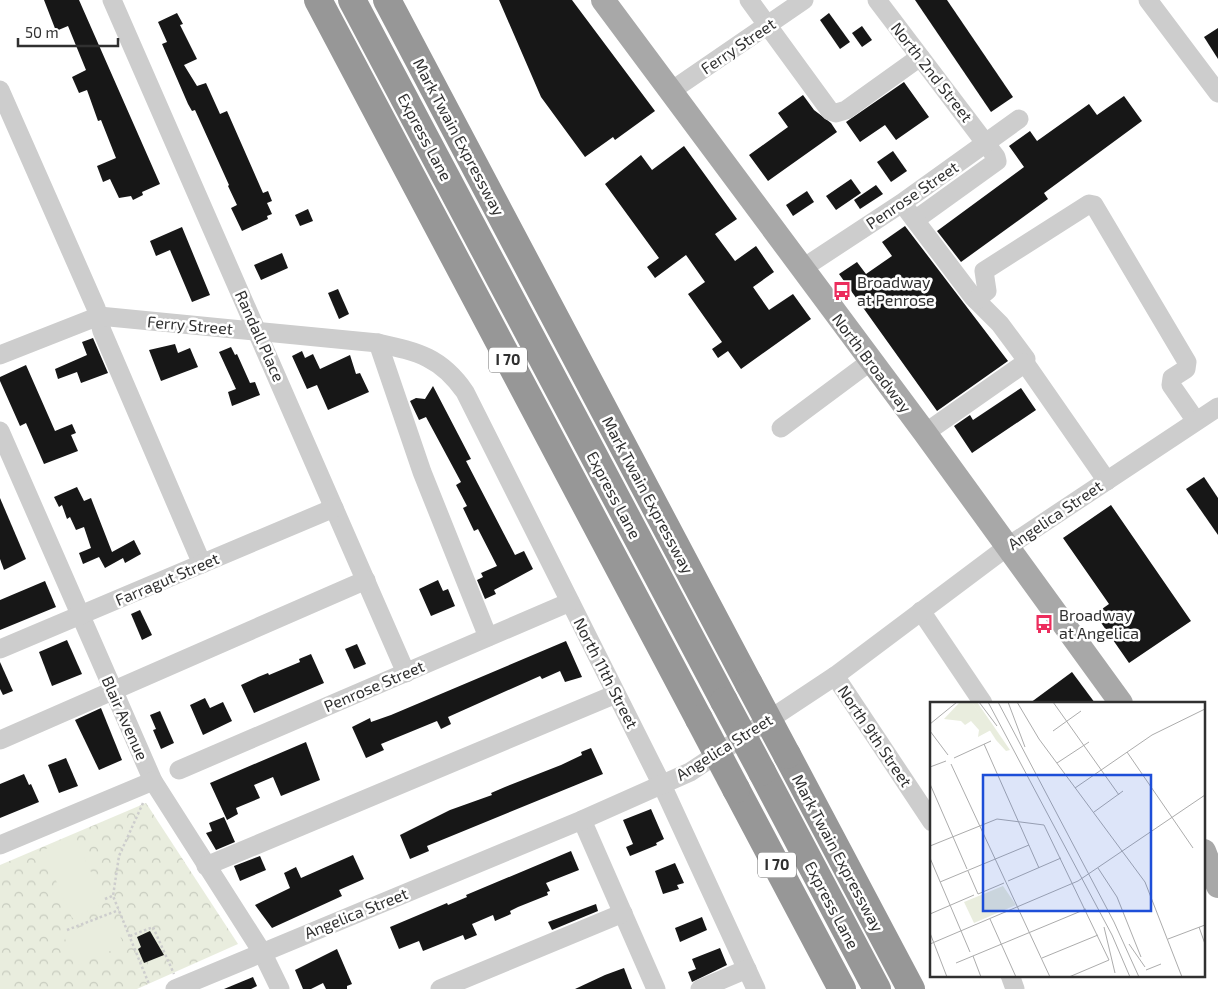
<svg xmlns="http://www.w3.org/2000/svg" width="1218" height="989" font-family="'Exo 2',sans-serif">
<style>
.park{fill:url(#park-crowns)}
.pitch{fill:#e9edde}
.building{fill:#171717}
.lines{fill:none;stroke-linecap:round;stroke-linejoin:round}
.path{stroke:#cdcdcd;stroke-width:2.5;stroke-dasharray:2.5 2.5;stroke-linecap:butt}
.minor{stroke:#cdcdcd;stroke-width:19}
.major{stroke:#a8a8a8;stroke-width:24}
.highway{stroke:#979797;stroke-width:28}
.highway-bridge{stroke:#979797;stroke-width:28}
.labels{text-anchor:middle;stroke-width:5;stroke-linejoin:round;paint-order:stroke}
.shield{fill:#fff;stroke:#6e6e6e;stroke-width:1}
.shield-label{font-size:15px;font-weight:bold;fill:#303030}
.street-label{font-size:16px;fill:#303030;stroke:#fff}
.poi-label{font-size:16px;fill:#303030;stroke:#fff;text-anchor:start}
.inset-road{fill:none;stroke:#acacac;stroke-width:1}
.view{fill:#1d4ed8;fill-opacity:0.15;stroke:#1d4ed8;stroke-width:2.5}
.inset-edge{fill:none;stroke:#303030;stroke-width:2.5}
</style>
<defs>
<pattern id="park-crowns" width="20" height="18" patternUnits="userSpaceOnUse" patternTransform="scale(1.25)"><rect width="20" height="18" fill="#e9edde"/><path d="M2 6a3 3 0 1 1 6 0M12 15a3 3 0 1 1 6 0" fill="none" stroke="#c8ccbf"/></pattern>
</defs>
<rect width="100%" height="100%" fill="#fff"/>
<path class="park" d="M146,803L238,944L137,989H0V865Z"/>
<g class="pitch">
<path d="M75,837L105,903L72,918L43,850Z"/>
<path d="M111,915L124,945L76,966L63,934Z"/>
</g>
<g class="building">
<path d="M44,0H79L160,184L142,192L143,195L133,200L131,196L119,198L110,179L103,182L97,166L116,158L101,120L98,121L87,90L79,93L72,77L86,70L68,26L56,31Z"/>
<path d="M499,0H572L655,111L615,140L613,137L585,157L541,97Z"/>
<path d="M915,0H947L1013,97L991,112Z"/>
<path d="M177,13L183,24L180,25L197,59L184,65L197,86L206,83L220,114L227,111L263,193L268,191L272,201L267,203L272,214L267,216L268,219L242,231L231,208L237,205L228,186L229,185L195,110L192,111L188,104L162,44L167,42L158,22Z"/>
<path d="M829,13L850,42L840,49L820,20Z"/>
<path d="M862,26L872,40L862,47L852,33Z"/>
<path d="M1218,28V59L1204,37Z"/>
<path d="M904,82L929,117L896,140L885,125L860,142L846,122Z"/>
<path d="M803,95L814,110L831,123L837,132L768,181L749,155L788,127L778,113Z"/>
<path d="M1124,96L1142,121L1044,193L1048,199L961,262L937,231L1024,167L1009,146L1030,131L1037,141L1089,104L1097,115Z"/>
<path d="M684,146L737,219L715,234L735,261L756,246L774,272L753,287L769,310L793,294L811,319L741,369L728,351L718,358L712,349L722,342L688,294L705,282L686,255L655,278L647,267L659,258L605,184L641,155L652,170Z"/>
<path d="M893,151L907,171L891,182L877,162Z"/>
<path d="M851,179L861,193L836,210L826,196Z"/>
<path d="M876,185L883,194L860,209L854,200Z"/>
<path d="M807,191L814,202L793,216L786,205Z"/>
<path d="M308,209L313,221L300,226L295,215Z"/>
<path d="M905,226L1008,361L937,411L839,274L857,262L866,274L892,256L882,242Z"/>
<path d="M182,227L210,295L192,302L170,250L156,256L150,241Z"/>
<path d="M282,253L288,268L261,280L254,265Z"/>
<path d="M338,289L349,314L339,319L328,293Z"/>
<path d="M93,338L108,373L81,383L77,372L58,379L55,369L87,355L82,342Z"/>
<path d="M175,344L178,353L190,348L198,367L161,381L149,350Z"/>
<path d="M231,347L235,355L237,354L250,383L255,382L260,395L232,406L228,392L236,389L219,352Z"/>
<path d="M302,351L305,358L313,354L320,369L350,355L356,374L360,373L369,392L328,410L317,385L307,389L292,356Z"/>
<path d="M26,365L55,431L72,424L76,433L71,435L78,451L44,464L26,423L20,426L0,381V377Z"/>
<path d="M433,386L471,459L466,461L515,555L524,551L533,569L494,590L496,594L485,599L477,580L483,577L481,573L497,566L478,529L474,531L463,508L467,506L456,485L461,482L426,417L419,420L410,401L416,398L425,399Z"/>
<path d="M1021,388L1036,410L972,453L954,426L970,415L973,420Z"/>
<path d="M1204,477L1218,498V535L1186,489Z"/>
<path d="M77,487L84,501L91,498L112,552L134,540L141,554L125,563L123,558L105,568L99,557L83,564L79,553L91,548L84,527L76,530L70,517L67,519L62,505L59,507L54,497Z"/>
<path d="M0,498L26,559L4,570L0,559Z"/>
<path d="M1111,505L1191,621L1129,663L1095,614L1109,604L1063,538Z"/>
<path d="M438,580L443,591L448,589L455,606L431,616L419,589Z"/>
<path d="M45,581L56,607L0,630V600Z"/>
<path d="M140,610L152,635L142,640L131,614Z"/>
<path d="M67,640L82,674L52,686L39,652Z"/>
<path d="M566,641L582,677L565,682L560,671L542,679L540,676L448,717L451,724L441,729L437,721L381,744L384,750L366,758L352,727L370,718L371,722L391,715Z"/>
<path d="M357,644L366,664L354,669L345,649Z"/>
<path d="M311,654L324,683L254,713L241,685L258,677L268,673L269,675L300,662L299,659Z"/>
<path d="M0,662L13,691L3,695L0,689Z"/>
<path d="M1072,672L1095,703H1030Z"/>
<path d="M205,698L210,708L223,702L232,721L203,735L190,705Z"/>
<path d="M101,708L122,760L99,770L75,720Z"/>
<path d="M160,711L174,743L161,749L153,730L156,729L150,715Z"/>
<path d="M306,742L320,780L281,796L273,777L254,785L260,798L236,808L238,814L227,820L210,783Z"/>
<path d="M591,748L603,774L427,846L429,851L410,859L400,835L450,810L492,795L491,793L505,787L561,765L582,755L581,752Z"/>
<path d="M66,758L78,786L59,793L48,765Z"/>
<path d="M24,774L29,785L31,784L39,802L0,818V784Z"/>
<path d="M651,809L664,839L656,843L657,845L630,856L626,847L633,844L623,820Z"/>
<path d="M224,817L235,842L216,850L206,833L212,831L209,823Z"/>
<path d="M571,851L579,870L546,883L550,891L547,892L548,895L518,907L510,911L511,914L495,921L493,915L472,924L477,935L465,940L463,935L423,951L419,941L399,949L390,927L447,903L448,905L467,897L466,895Z"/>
<path d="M353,855L364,879L339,890L342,896L272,928L255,905L290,888L284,873L296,867L301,878Z"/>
<path d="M260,856L266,870L240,881L234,866Z"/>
<path d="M675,863L684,883L677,885L679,889L663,894L655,871Z"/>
<path d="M596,904L598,911L552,930L548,922Z"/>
<path d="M702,917L707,930L680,942L675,928Z"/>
<path d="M150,931L164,955L144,963L138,949L141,947L137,937Z"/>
<path d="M720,948L727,965L692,982L688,972L696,969L692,959Z"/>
<path d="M337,949L352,984L347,986V989H326L323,983L311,989H303L295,970Z"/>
<path d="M624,968L632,989H575L605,975Z"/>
<path d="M253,977L257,986L251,989H224Z"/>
</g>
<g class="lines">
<g class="path">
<path d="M143,803L119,856L113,896L149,984"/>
<path d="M105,899L112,896"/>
<path d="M67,930L119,910"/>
<path d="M130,936L153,927L174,974"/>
</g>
<g class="minor">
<path d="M112,0L406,673"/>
<path d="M749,0L830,111L836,113L846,110L920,57"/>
<path d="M877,0L996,157L997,161L915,220"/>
<path d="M1148,0L1218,93"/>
<path d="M0,90L96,308L102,331L202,564"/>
<path d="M671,91L804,0"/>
<path d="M908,211L973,297L1000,324L1026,359L1025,363"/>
<path d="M803,268L902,203L1019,119"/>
<path d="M976,300L987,291L984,271L1089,204L1094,205L1187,362L1186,369L1172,378L1171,385L1196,421"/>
<path d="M378,343L422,472L488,637"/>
<path d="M0,355L99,316L378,343C418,352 441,357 465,392L662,785L756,989"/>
<path d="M781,428L871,361"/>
<path d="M0,431L153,781L262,952L280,989"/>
<path d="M925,433L1025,363L1107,481"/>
<path d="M921,611L983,703"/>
<path d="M0,649L334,508"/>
<path d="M835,676L932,822"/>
<path d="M0,740L366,580"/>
<path d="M179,770L570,602"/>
<path d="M582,820L656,989"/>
<path d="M0,845L153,781"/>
<path d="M206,866L616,694"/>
<path d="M1010,975L1015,989"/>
<path d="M175,989L582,820L690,772L835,676L1007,547L1218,407"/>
<path d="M440,989L623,913"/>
<path d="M700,989L747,969"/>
</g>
<g class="major">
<path d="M603,0L925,433L1121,703"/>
<path d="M1204,851L1218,886"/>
</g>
<g class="highway">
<path d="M318,0L699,719"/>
<path d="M352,0L724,701"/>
<path d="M387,0L749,684"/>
<path d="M787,755L911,989"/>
<path d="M762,772L877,989"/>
<path d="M736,789L842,989"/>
</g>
<g class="highway-bridge">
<path d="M749,684L787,755"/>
<path d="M724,701L762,772"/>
<path d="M699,719L736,789"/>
</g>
</g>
<defs>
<g id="bus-bare" transform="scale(1.5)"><path d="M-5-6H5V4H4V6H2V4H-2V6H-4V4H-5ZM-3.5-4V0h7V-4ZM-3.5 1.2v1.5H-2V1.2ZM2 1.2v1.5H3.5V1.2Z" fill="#ec2d5d" stroke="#fff" stroke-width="2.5" paint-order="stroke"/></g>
</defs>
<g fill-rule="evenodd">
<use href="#bus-bare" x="842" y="291"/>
<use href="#bus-bare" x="1044" y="624"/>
</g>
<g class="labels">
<g class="shield">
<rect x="489" y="347.5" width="38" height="25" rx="4"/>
<rect x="758" y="852.5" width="38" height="25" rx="4"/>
</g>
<g class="shield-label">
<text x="508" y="365">I 70</text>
<text x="777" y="870">I 70</text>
</g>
<g class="street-label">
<text transform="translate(738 46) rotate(-34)" y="6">Ferry Street</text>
<text transform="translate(932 72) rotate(52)" y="6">North 2nd Street</text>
<text transform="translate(425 137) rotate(62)" y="6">Express Lane</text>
<text transform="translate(459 137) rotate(62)" y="6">Mark Twain Expressway</text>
<text transform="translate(912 195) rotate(-34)" y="6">Penrose Street</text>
<text transform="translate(190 325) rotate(5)" y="6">Ferry Street</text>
<text transform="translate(260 336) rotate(66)" y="6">Randall Place</text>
<text transform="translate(872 363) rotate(53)" y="6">North Broadway</text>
<text transform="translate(614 495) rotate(62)" y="6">Express Lane</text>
<text transform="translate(648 495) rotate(62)" y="6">Mark Twain Expressway</text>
<text transform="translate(1055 515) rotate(-34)" y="6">Angelica Street</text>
<text transform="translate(167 579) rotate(-23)" y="6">Farragut Street</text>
<text transform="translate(606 673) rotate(63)" y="6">North 11th Street</text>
<text transform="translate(374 686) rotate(-23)" y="6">Penrose Street</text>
<text transform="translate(125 718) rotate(66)" y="6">Blair Avenue</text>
<text transform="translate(875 736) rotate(56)" y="6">North 9th Street</text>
<text transform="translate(724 747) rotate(-32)" y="6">Angelica Street</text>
<text transform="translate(838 853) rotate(62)" y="6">Mark Twain Expressway</text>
<text transform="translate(832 905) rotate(62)" y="6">Express Lane</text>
<text transform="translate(356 913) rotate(-22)" y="6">Angelica Street</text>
</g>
<g class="poi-label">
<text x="857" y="288">Broadway<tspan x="857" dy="18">at Penrose</tspan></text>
<text x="1059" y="621">Broadway<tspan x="1059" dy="18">at Angelica</tspan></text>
</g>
</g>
<g transform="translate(930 702)">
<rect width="275" height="275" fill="#fff"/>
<path d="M42,0H47L80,48L76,49L66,38Z" fill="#e9edde"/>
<path d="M30,0H42L61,28L48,35L49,28L41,19L35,23L31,19L14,17Z" fill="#e9edde"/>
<path d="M73,184L86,203L44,221L34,200Z" fill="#e9edde"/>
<path class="inset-road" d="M49,0L67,24M58,0L182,233L200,275M68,0L184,220L209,275M78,0L95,45M87,0L109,37L215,180L252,275M123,0L189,93M0,22L27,0M0,29L18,53M123,29L151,9M54,42L109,166M197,50L263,146M24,56L61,39M127,61L159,40M21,62L120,275M0,65L16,59M0,82L37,167M145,86L222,33L275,7M164,110L193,89M0,144L67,117L114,123L179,258M0,156L40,250M168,166L187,195L211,255M38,169L48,192L74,181M78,179L131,156M10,180L99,143M0,212L44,193M60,217L86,275M174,225L185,271M269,225L275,242M0,231L17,275M238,237L275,223M0,242L148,179L275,93M199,242L215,265M43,254L51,275M112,256L168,233M26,261L156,207M216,268L231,262M139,275L179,258"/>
<path class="view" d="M53,73H221V209H53Z"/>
<rect width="275" height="275" class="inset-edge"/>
</g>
<path d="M18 38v8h100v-8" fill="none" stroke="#303030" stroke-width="2.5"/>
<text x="25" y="38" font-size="15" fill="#303030" stroke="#ffffff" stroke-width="4" paint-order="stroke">50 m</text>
</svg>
